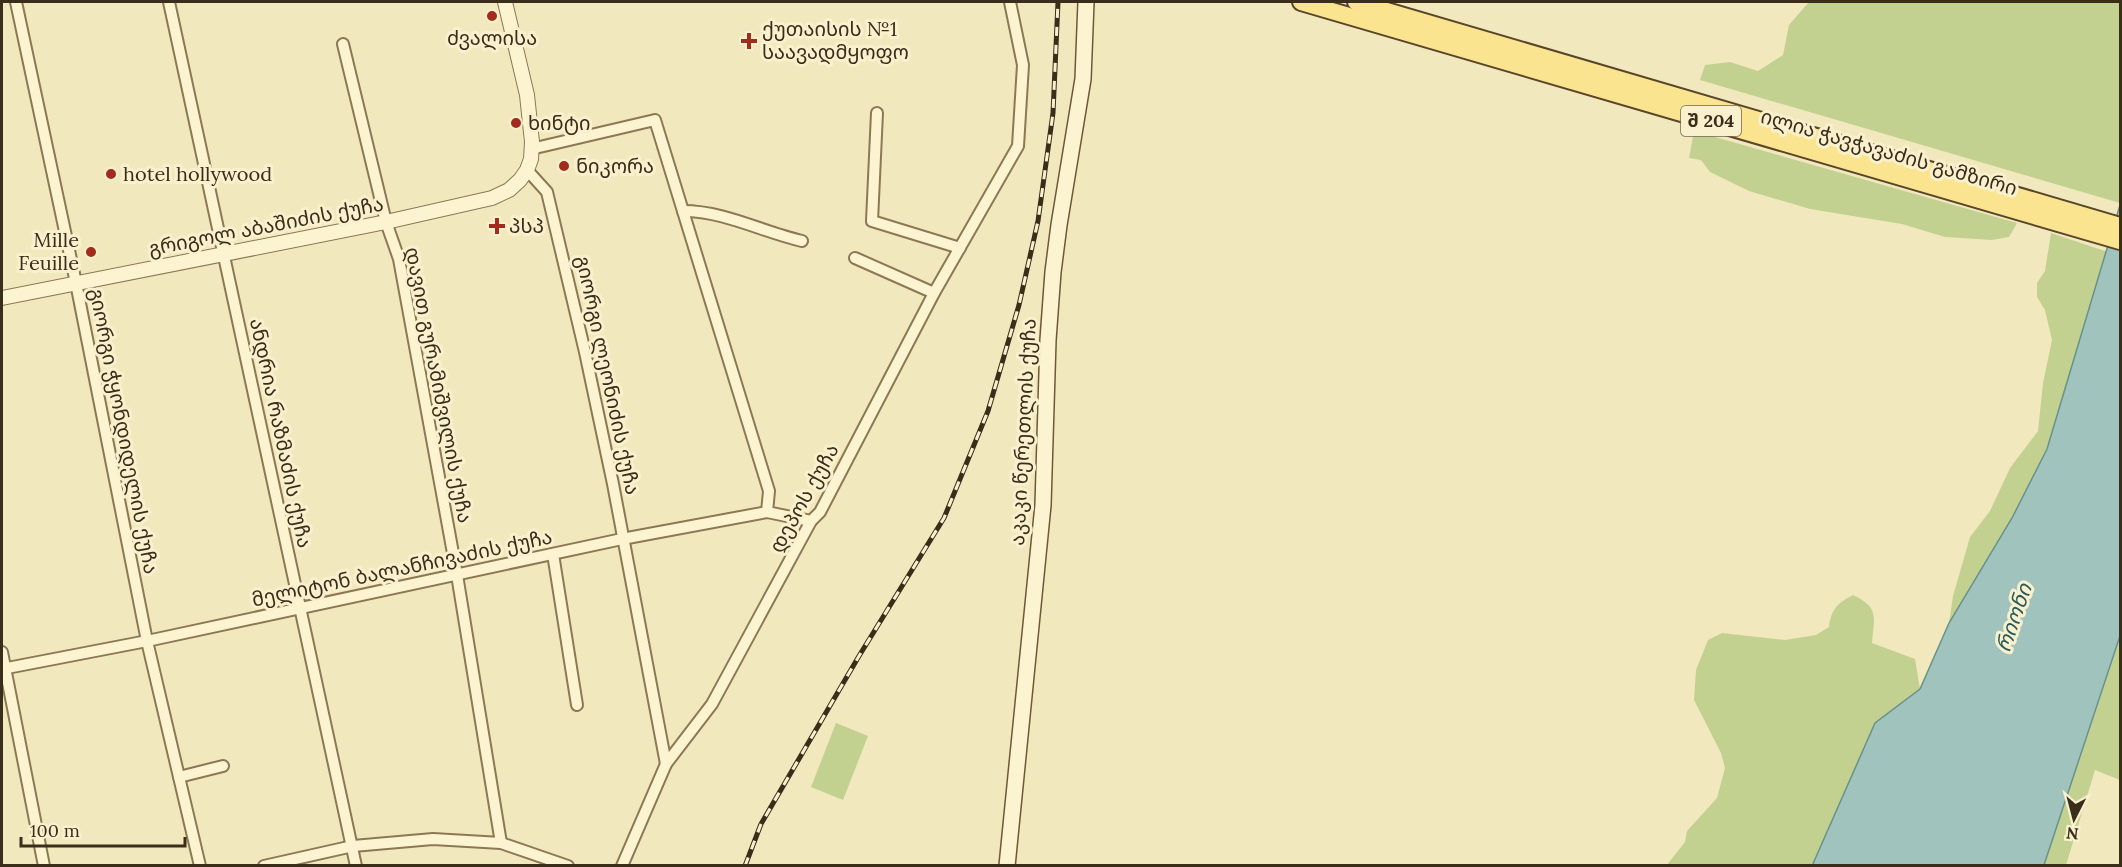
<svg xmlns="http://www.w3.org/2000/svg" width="2122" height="867" font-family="Lora,'Noto Sans Georgian',serif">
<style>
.green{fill:#c3d190}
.water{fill:#a1c3bd;stroke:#67928c;stroke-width:1.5}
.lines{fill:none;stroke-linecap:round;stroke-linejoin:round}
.minor-casing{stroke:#8c7854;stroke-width:14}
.tertiary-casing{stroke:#8c7854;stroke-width:16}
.secondary-casing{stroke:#6e5837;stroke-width:18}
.primary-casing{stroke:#594529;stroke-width:20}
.minor{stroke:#fcf4d1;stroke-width:10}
.tertiary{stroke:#fcf4d1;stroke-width:14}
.secondary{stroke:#fcf4d1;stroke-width:15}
.primary{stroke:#fbe490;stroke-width:16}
.rail-casing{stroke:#3a2d1a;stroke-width:5}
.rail{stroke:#f9f1cd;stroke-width:3;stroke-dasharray:9;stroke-linecap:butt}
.poi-dot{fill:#a22b1e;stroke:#f9f1cd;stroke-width:2}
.labels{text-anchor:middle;stroke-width:6;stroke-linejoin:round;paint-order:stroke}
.shield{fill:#f9f1cd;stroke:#736850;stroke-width:1.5}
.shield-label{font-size:18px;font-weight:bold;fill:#3a2d1a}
.poi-label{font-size:20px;fill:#3a2d1a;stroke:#f9f1cd;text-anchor:start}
.street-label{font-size:20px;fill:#3a2d1a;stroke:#f9f1cd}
.water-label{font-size:21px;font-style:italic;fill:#28595b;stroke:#f9f1cd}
</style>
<rect width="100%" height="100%" fill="#f2e8bd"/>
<g class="green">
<path d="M1809,2H2120V203L1700,80L1705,65L1730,62L1758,71L1783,55L1789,25Z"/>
<path d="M1694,131L2017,223L2009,237L1992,240L1945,237L1902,224L1810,209L1749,191L1710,172L1701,160L1689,158Z"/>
<path d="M2051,233L2108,252L2047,449L2012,518L1949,623L1953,596L1970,537L1990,511L2010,468L2038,431L2043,383L2052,340L2045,310L2037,297V283L2045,271Z"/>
<path d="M1853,595C1880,608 1874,617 1872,643L1915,659L1920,689L1875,723L1812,865L1666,866L1685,842L1687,831L1717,798L1725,768L1721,753L1694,700L1696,670L1708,640L1722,633L1785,640L1816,635L1829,627C1831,610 1837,603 1853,595Z"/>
<path d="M2120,636V780L2095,770L2066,865L2044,866Z"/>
<path d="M836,723L868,736L843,800L811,787Z"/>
</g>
<path class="water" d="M2120,205V636L2044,865L1812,866L1875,723L1920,689L1949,623L2012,518L2047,449Z"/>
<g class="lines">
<g class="minor-casing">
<g id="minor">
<path d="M16,2L76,283L147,641L200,866"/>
<path d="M169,2L356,866"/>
<path d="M343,44L386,222L399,259L457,575L501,843"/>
<path d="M877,113L872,221L960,248"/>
<path d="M531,149L655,120L769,491L767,512"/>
<path d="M527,170L547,192L585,352L613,484L666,764"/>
<path d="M683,211C725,211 762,232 802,241"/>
<path d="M855,258L934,293"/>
<path d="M553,554L577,705"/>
<path d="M2,652L44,866"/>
<path d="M2,669L147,641L622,539L767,512L811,521"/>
<path d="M179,777L223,766"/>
<path d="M264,866L353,846L433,839L501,843L568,866"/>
<path d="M622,866L666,764L712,704L811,521L820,512L934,293L1018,146L1023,65L1010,2"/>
</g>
</g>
<g class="tertiary-casing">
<path id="tertiary" d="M2,298L386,222L492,198L509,190L520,180L527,170L531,159L532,142L527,95L505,2"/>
</g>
<g class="secondary-casing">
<path id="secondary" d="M1007,866L1043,505L1048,340L1053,272L1059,225L1083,79L1086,2"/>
</g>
<g class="primary-casing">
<g id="primary">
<path d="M1301,2L2120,241"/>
<path d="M1356,2L2120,226"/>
</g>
</g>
<use href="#minor" class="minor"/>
<use href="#tertiary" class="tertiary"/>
<use href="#secondary" class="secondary"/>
<use href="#primary" class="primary"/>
<g class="rail-casing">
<path id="rail" d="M745,866L761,824L859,656L944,518L988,411L1019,305L1038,221L1053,113L1058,2"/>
</g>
<use href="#rail" class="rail"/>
</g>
<g class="poi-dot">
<circle cx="492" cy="16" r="6"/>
<path d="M746 32h6v6h6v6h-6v6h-6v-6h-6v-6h6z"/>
<circle cx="516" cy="123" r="6"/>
<circle cx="564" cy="166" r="6"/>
<circle cx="111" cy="174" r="6"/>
<path d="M494 217h6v6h6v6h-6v6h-6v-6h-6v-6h6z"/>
<circle cx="91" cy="252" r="6"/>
</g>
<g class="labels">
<rect class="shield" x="1681" y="106" width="60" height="30" rx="4.5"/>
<g class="shield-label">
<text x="1711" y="127">შ 204</text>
</g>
<g class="poi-label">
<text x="762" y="36">ქუთაისის №1<tspan x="762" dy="23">საავადმყოფო</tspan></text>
<text x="492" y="45" text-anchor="middle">ძვალისა</text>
<text x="528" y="130">ხინტი</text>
<text x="576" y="173">ნიკორა</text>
<text x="123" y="181">hotel hollywood</text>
<text x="509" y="233">პსპ</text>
<text x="79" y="247" text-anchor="end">Mille<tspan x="79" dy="23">Feuille</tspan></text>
</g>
<g class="street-label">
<text transform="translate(1889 152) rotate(16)" y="7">ილია ჭავჭავაძის გამზირი</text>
<text transform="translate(266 226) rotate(-11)" y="7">გრიგოლ აბაშიძის ქუჩა</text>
<text transform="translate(608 375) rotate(78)" y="7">გიორგი ლეონიძის ქუჩა</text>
<text transform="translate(439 385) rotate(79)" y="7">დავით გურამიშვილის ქუჩა</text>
<text transform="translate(124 431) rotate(79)" y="7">გიორგი ჭყონდიდელის ქუჩა</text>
<text transform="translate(1023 432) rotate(-87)" y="7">აკაკი წერეთლის ქუჩა</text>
<text transform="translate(281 433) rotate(78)" y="7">ანდრია რაზმაძის ქუჩა</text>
<text transform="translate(804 498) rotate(-61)" y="7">დეპოს ქუჩა</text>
<text transform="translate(402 568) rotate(-12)" y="7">მელიტონ ბალანჩივაძის ქუჩა</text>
</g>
<g class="water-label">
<text transform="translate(2014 618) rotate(-71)" y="7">რიონი</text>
</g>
</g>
<rect width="2122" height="867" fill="none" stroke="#3a2d1a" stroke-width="6"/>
<g transform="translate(2074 819) rotate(186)" stroke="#f9f1cd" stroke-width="4.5" paint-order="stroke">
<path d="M0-4.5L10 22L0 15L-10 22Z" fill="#3a2d1a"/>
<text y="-9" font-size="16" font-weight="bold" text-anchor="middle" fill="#3a2d1a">N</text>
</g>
<path d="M21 837v9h164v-9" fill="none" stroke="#3a2d1a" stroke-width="3"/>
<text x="30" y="837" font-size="18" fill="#3a2d1a" stroke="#f9f1cd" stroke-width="4.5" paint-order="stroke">100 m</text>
</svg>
